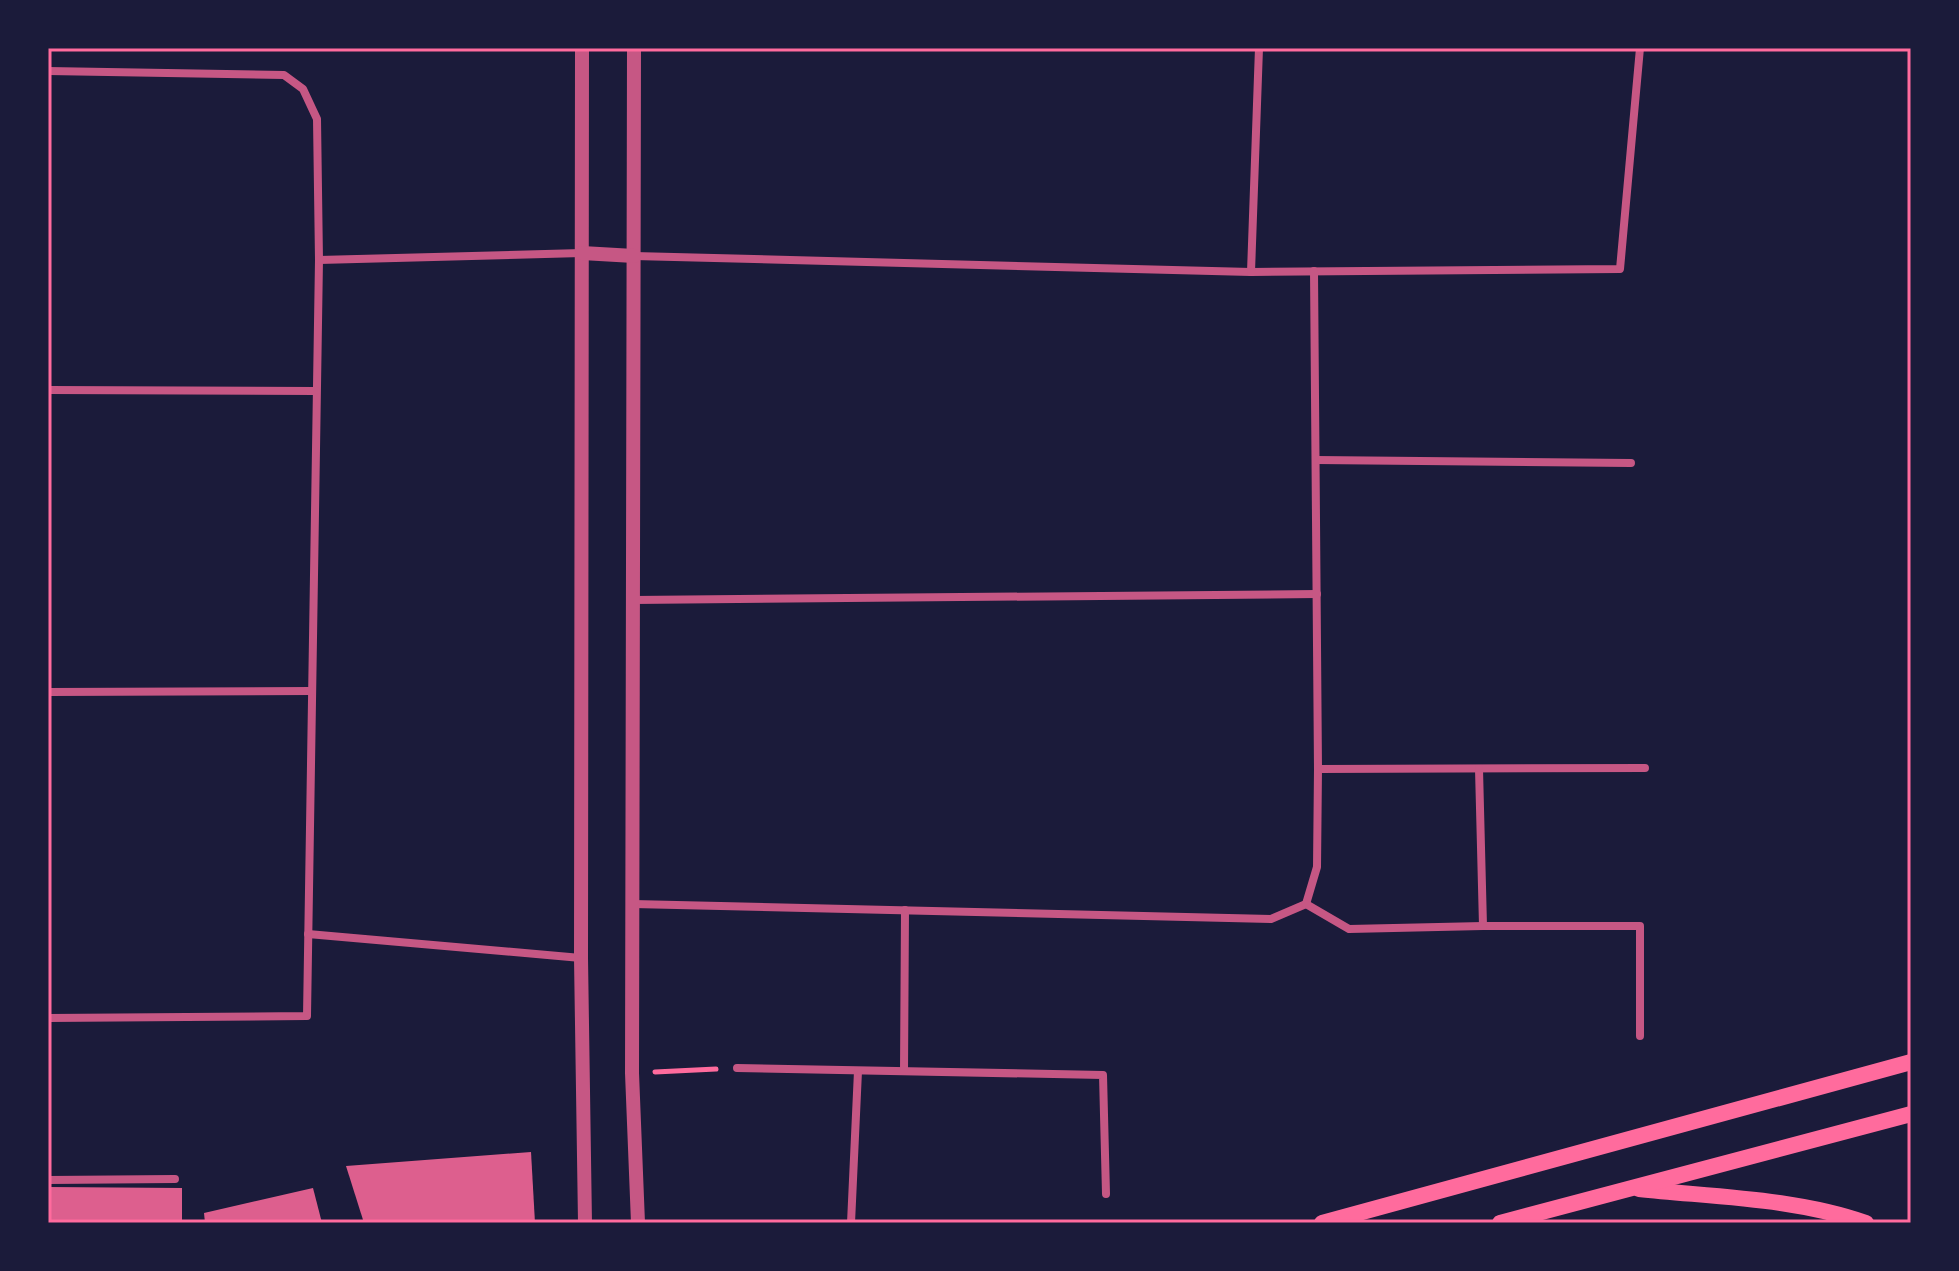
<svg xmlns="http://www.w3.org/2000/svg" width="1959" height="1271" font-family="'Fira Sans Condensed',sans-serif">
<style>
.building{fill:#dd5f8e}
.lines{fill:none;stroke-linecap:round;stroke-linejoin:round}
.path{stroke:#ff6b9d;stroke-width:5}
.minor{stroke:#c65784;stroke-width:8}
.tertiary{stroke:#c65784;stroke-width:14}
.secondary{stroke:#ff6b9d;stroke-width:16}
.neatline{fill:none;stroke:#ff6b9d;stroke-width:3}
</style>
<rect width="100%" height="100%" fill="#1b1b3a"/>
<g class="building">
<path d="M531,1152L535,1223H364L346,1166Z"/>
<path d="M48,1187L182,1188V1223H48Z"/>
<path d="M313,1188L322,1223H205L204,1213Z"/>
</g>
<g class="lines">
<path class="path" d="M655,1072L716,1069"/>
<g class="minor">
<path d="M48,71L284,75L303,89L317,119L319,260L307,1016L48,1018"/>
<path d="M634,256L1251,272L1620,269L1640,48"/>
<path d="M319,260L582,253"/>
<path d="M1251,272L1259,48"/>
<path d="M48,390L316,391"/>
<path d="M1316,460L1631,463"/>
<path d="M633,600L1317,594"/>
<path d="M48,692L312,691"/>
<path d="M1318,769L1645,768"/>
<path d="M1479,769L1483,926H1640V1036"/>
<path d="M633,904L1271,919L1306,904"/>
<path d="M1306,904L1317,867L1318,769L1314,271"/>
<path d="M1306,904L1349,929L1483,926"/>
<path d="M308,934L581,958"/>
<path d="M737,1068L1103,1075L1106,1194"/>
<path d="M904,1071L905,910"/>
<path d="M48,1180L175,1179"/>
<path d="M851,1223L858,1071"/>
</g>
<g class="tertiary">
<path d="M582,48L581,958L585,1223"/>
<path d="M634,48L632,1073L638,1223"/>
<path d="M582,253L634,256"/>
</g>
<g class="secondary">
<path d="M1639,1189C1713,1197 1795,1198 1866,1223"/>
<path d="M1322,1223L1911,1062"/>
<path d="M1500,1223L1911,1114"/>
</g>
</g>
<rect width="1959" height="1271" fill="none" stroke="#1b1b3a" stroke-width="100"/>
<rect x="50" y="50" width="1859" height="1171" class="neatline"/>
</svg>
